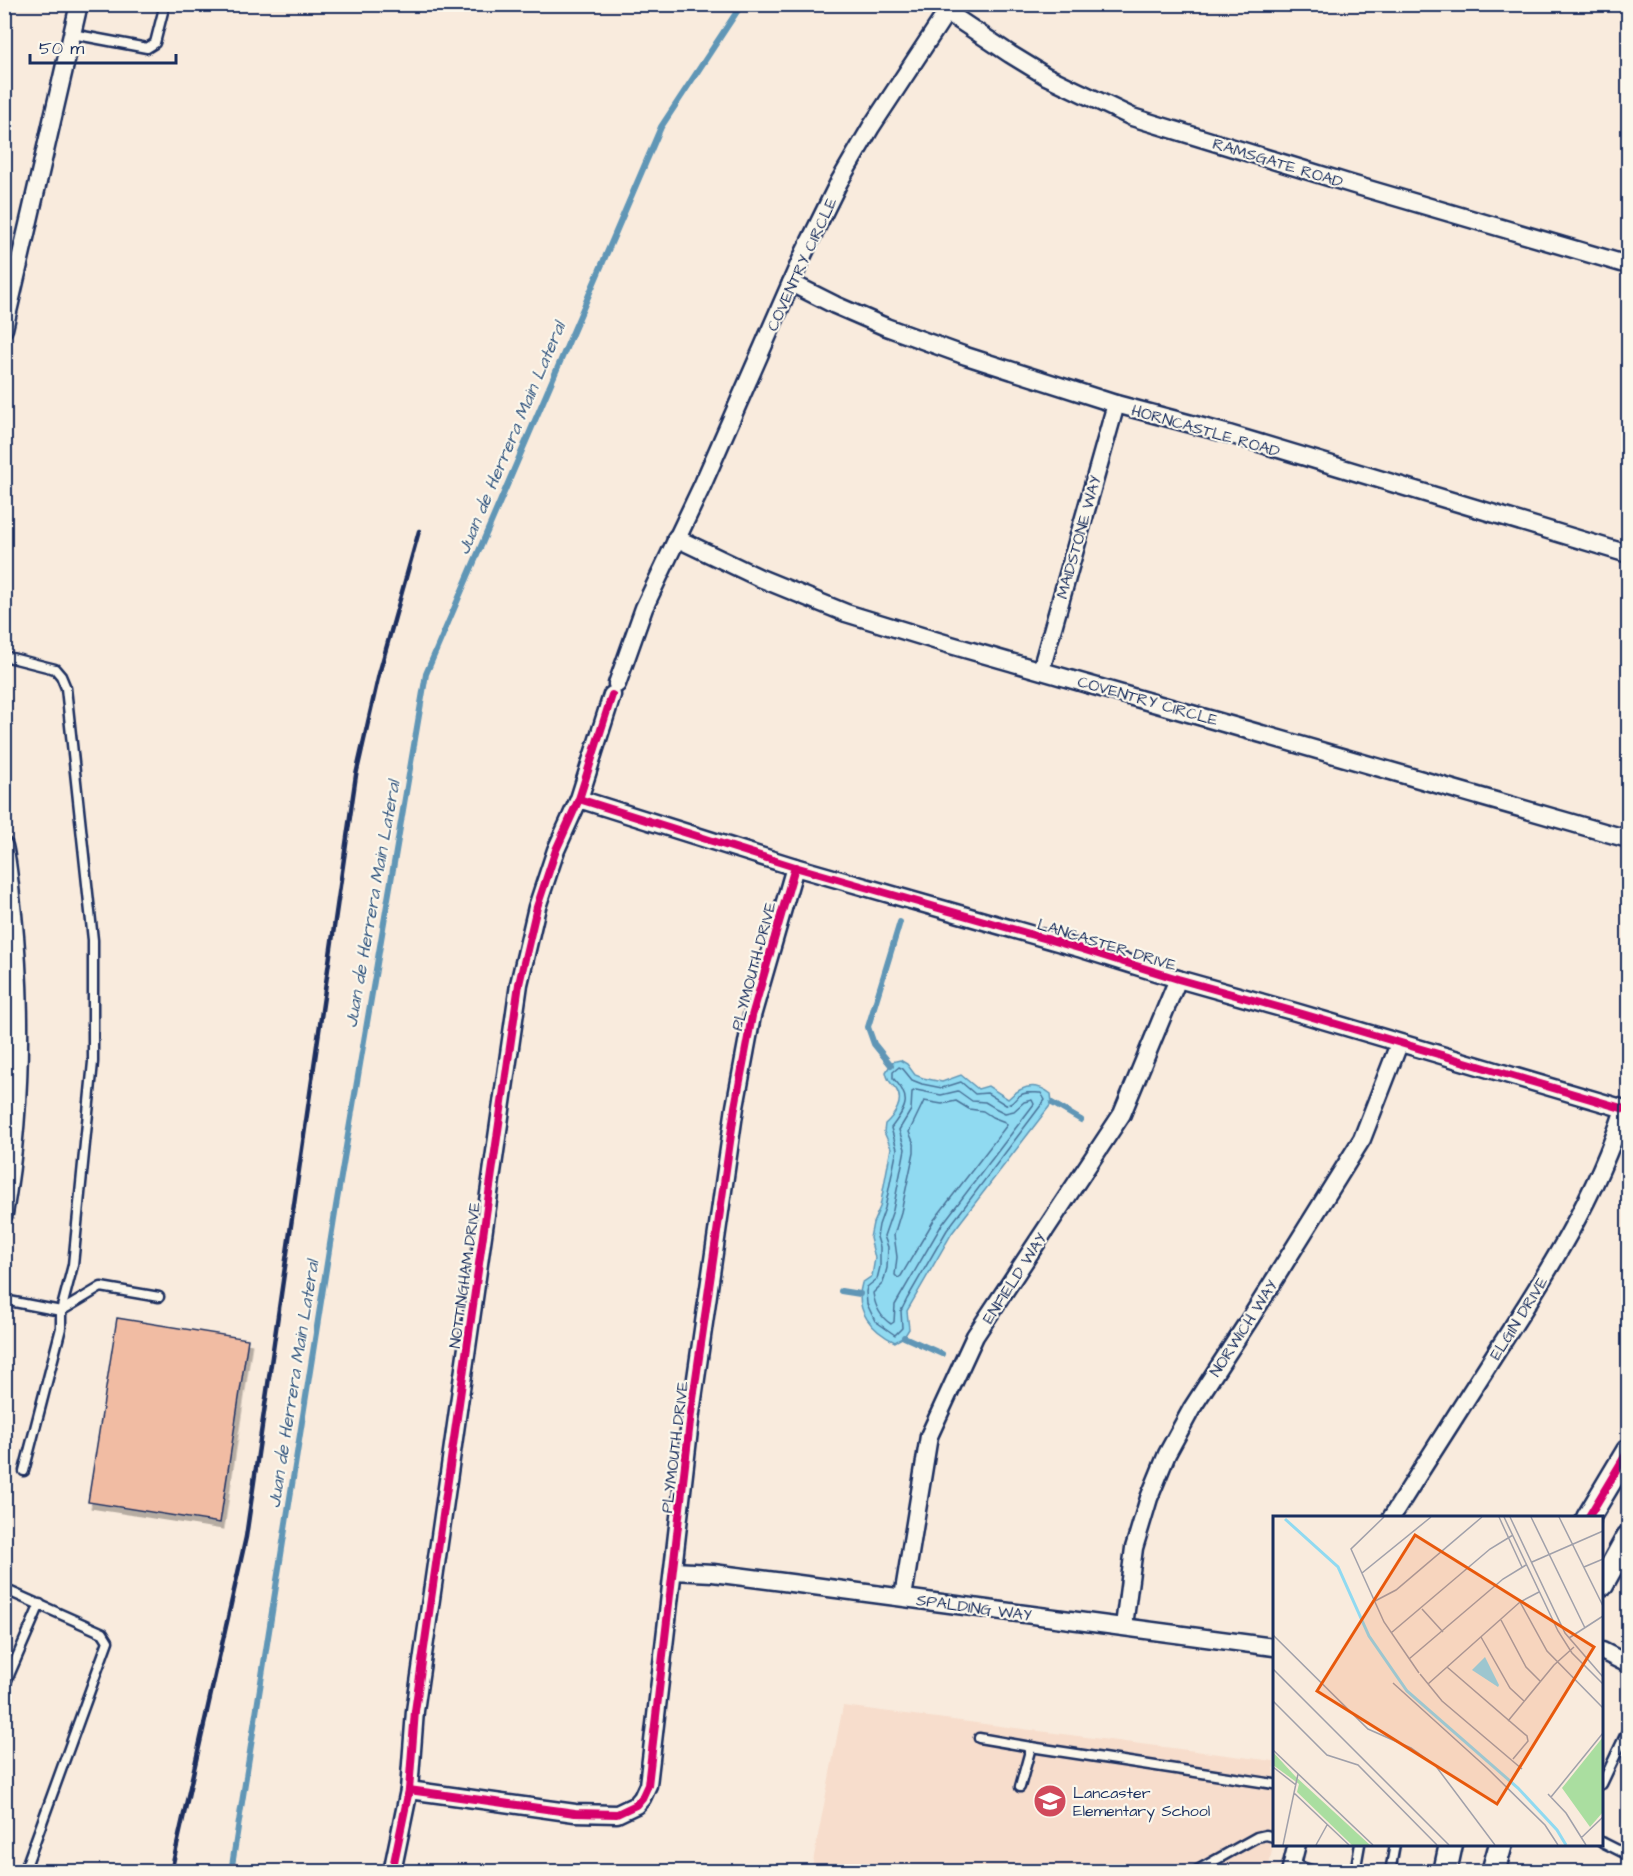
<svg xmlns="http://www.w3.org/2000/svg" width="1633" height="1876" font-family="'Architects Daughter',sans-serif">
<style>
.built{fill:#f7ddcc}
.water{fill:#90daf1;stroke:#6196b6;stroke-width:1.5}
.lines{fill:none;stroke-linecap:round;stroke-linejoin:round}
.shore{stroke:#4a7399;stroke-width:1.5}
.stream{stroke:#6196b6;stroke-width:6}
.building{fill:#f1bca3;stroke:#1b2f5e;stroke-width:1.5;filter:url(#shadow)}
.service-casing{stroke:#1b2f5e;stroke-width:13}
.minor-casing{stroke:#1b2f5e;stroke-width:21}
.secondary-casing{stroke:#1b2f5e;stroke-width:27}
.service{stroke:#fbf7ec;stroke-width:8}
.minor{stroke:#fbf7ec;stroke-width:16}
.secondary{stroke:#fbf7ec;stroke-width:22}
.rail{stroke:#1b2f5e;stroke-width:4.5}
.cycleway-casing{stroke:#fbf7ec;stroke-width:11}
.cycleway{stroke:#d6006c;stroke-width:8}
.labels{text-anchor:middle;stroke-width:4.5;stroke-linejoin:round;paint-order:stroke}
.street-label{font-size:16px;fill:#1b2f5e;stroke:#fbf7ec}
.poi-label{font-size:16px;fill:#1b2f5e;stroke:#fbf7ec;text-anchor:start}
.water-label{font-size:18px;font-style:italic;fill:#385a83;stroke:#fbf7ec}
.inset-river{fill:none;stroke:#90daf1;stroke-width:3}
.inset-road{fill:none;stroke:#a0a0aa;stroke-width:1.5}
.view{fill:#e8590c;fill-opacity:0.15;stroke:#e8590c;stroke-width:3}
.inset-edge{fill:none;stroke:#1b2f5e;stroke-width:3}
</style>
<defs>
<filter id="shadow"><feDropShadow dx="3.5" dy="6" stdDeviation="0" flood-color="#0004"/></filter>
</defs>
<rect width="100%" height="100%" fill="#f9ebdd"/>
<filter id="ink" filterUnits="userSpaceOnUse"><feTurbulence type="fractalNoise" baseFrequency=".0167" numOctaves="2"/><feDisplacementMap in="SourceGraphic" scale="12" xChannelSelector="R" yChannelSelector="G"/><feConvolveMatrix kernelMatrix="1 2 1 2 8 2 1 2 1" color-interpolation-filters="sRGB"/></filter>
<g filter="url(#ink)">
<path class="built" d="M843,1706L1274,1761V1840L1268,1871L811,1872Z"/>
<path class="water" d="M900,1060L907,1064L915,1075L923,1078L942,1082L961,1075L978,1089L988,1086L1008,1099C1021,1086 1035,1081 1051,1094L1052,1103L952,1233L907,1311L909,1329L904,1337L895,1342C872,1331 854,1311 862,1283L872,1276L875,1258L870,1238L873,1223L880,1207L891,1148L884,1132L885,1124C894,1116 905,1101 896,1089C890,1082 888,1081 886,1072L892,1062Z"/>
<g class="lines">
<g class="shore">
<path d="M899,1067L903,1069L912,1080L922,1084L942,1088L961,1082L975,1094L987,1093L1006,1105C1014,1104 1013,1100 1019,1096C1025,1091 1034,1093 1041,1093L1045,1100L947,1230L907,1299L901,1311L902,1328L895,1335L875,1321L867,1304L866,1292L867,1287L877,1279L880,1267V1247L877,1237L879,1225L885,1208L897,1149L891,1128C907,1107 912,1098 893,1078V1072Z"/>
<path d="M916,1090L941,1095L958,1091L972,1101L985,1102L995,1108L1005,1113L1014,1111L1024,1102L1032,1100L1034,1104L941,1226L895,1305L894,1322L891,1324C880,1317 875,1306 873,1293L883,1283L887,1268L888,1247L884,1236L893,1210L905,1149L899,1130L911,1110L912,1092Z"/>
<path d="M924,1101L942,1104L956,1101L969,1109L983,1111L992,1117L1005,1122L1007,1125L934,1220L901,1276L898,1278L895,1275L897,1257L894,1235L901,1212L914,1152V1144L909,1132Z"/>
</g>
<g class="stream">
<path d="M891,1065L874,1044L868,1027L900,922"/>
<path d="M1052,1103L1081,1120"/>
<path d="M841,1291L860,1294"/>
<path d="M904,1337L942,1354"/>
<path d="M231,1872L336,1206L426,674L661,127L742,4"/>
</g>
</g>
<path class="building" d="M117,1318L248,1339L220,1523L88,1502Z"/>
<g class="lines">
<g class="service-casing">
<g id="service">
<path d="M72,34L147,48L155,43L165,4"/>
<path d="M4,656L55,669L61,676L66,688L93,940V1062L73,1265L61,1311V1328L24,1471"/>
<path d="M4,1300L61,1311L101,1287L159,1297"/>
<path d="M4,1589L103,1633L108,1641L24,1872"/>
<path d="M4,1687L40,1604"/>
<path d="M979,1738L1031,1747"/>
<path d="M1602,1784L1628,1729"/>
<path d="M1020,1787L1031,1747L1274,1784"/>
<path d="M1602,1842L1628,1855"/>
<path d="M1292,1864L1317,1872"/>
<path d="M1194,1872L1257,1837L1266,1835L1274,1837"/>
<path d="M1355,1872L1360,1844"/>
<path d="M1390,1872L1395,1844"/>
</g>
</g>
<g class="minor-casing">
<g id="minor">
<path d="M947,12L1010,54L1046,76L1132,117L1351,184L1628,265"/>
<path d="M791,283L835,305L886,327L966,356L1116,404L1229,434L1628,554"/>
<path d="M4,329L79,4"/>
<path d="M676,538L760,578L846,613L944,643L1628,839"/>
<path d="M1041,670L1116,404"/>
<path d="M617,684L644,608L702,486L804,253L839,182L871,127L952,4"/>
<path d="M579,799L795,867L1082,949L1178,979L1292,1011L1628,1110"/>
<path d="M4,846C9,868 10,891 13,914C23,1014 21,1115 4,1214"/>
<path d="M1391,1518C1426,1462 1462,1406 1497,1351C1547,1274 1596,1197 1624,1109"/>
<path d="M673,1571L713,1573L791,1583L1274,1647"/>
<path d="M903,1597L929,1436L975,1336L1122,1114L1178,979"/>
<path d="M1124,1626L1134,1548L1149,1498L1167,1454L1192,1408L1253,1314L1362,1139L1399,1044"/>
<path d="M1602,1651L1628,1664"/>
<path d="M409,1790L575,1813L617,1814L636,1805L642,1798L648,1785L691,1413L735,1107L752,1016L795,867"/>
<path d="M392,1872L409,1790L415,1711L519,984L537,907L556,850L579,799L612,695"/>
<path d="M1290,1872L1297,1844"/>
</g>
</g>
<g class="secondary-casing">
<g id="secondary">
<path d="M1588,1518L1628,1451"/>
<path d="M1602,1584L1628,1537"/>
<path d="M1445,1872L1451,1844"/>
<path d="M1493,1872L1501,1844"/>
</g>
</g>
<use href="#service" class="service"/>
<use href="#minor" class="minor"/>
<use href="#secondary" class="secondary"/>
<path class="rail" d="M171,1872L246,1537L356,775L379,674L419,531"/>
<g class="cycleway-casing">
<g id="cycleway">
<path d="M579,799L795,867L1082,949L1178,979L1292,1011L1628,1110"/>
<path d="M1588,1518L1628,1451"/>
<path d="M409,1790L575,1813L617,1814L636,1805L642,1798L648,1785L691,1413L735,1107L752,1016L795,867"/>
<path d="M392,1872L409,1790L415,1711L519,984L537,907L556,850L579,799L612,695"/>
</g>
</g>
<use href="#cycleway" class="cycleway"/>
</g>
</g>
<defs>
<g id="school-disc" transform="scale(1.725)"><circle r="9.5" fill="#d1495b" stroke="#fbf7ec"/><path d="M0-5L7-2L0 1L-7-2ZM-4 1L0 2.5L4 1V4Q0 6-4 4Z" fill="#fff"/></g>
</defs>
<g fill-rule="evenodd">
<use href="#school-disc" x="1050" y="1801"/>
</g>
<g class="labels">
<g class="street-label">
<text transform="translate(1278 162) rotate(17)" y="6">RAMSGATE ROAD</text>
<text transform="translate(801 264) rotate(-65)" y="6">COVENTRY CIRCLE</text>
<text transform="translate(1206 430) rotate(16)" y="6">HORNCASTLE ROAD</text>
<text transform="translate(1078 537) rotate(-74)" y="6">MAIDSTONE WAY</text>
<text transform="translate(1148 700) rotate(16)" y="6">COVENTRY CIRCLE</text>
<text transform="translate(1107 944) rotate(17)" y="6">LANCASTER DRIVE</text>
<text transform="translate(753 966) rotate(-75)" y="6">PLYMOUTH DRIVE</text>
<text transform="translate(464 1275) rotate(-82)" y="6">NOTTINGHAM DRIVE</text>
<text transform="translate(1014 1278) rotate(-57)" y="6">ENFIELD WAY</text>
<text transform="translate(1518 1318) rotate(-58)" y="6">ELGIN DRIVE</text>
<text transform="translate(1243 1328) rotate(-57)" y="6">NORWICH WAY</text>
<text transform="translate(674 1447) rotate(-83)" y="6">PLYMOUTH DRIVE</text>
<text transform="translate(974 1607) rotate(8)" y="6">SPALDING WAY</text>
</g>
<g class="poi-label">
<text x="1073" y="1798">Lancaster<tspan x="1073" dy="18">Elementary School</tspan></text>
</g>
<g class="water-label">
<text transform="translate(511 438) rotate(-67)" y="6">Juan de Herrera Main Lateral</text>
<text transform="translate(372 904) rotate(-80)" y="6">Juan de Herrera Main Lateral</text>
<text transform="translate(293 1384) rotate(-81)" y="6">Juan de Herrera Main Lateral</text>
</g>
</g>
<g transform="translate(1273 1516)">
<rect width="330" height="330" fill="#f9ebdd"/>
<path d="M330,221V296L317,311L289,272ZM0,236L22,260L97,329H79L24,276L26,268L0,249Z" fill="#aadea0"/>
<path d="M212,141L226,169L225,171L199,154Z" fill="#90daf1"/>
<path class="inset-river" d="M12,3L65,51L96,120L134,175L245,272L284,314L293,329"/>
<path class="inset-road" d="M111,1L78,33L111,106L146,157M226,1L249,51M231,1L285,115L299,137L330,168M237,1L292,117L330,161M258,1L312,112M286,1L330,90M259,46L330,15M311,51L330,43M89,57L158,1M102,85L123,74L209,1M247,86L274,135L330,192M149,93L170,116M228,104L253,151L267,165M118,117L217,33L240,19M0,119L95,213L138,232L162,249L222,329M208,121L237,172L251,185M296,122L330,100M136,143L230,63L253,49M174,151L254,220L255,225L240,243M0,153L176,329M147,158L169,185L249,253M120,167L214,252L272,309L285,329M155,168L247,86L266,76M0,185L54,239L85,249L164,329M235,205L281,149L301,131M0,234L100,329M0,251L23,269M21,277L76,329M275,278L293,297L313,329M278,281L330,217M308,322L330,301M10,329L25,258M43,329L54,309"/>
<path class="view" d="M142,19L321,131L224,288L44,175Z"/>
<rect width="330" height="330" class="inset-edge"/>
</g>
<rect width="1633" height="1876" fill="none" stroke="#fbf7ec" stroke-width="24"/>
<rect x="12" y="12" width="1609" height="1852" fill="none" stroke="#1b2f5e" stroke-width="2" filter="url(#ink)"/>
<path d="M30 54v9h146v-9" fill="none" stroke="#1b2f5e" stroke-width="3"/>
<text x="39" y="54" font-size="18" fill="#1b2f5e" stroke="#fbf7ec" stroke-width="4.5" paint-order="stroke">50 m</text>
</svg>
